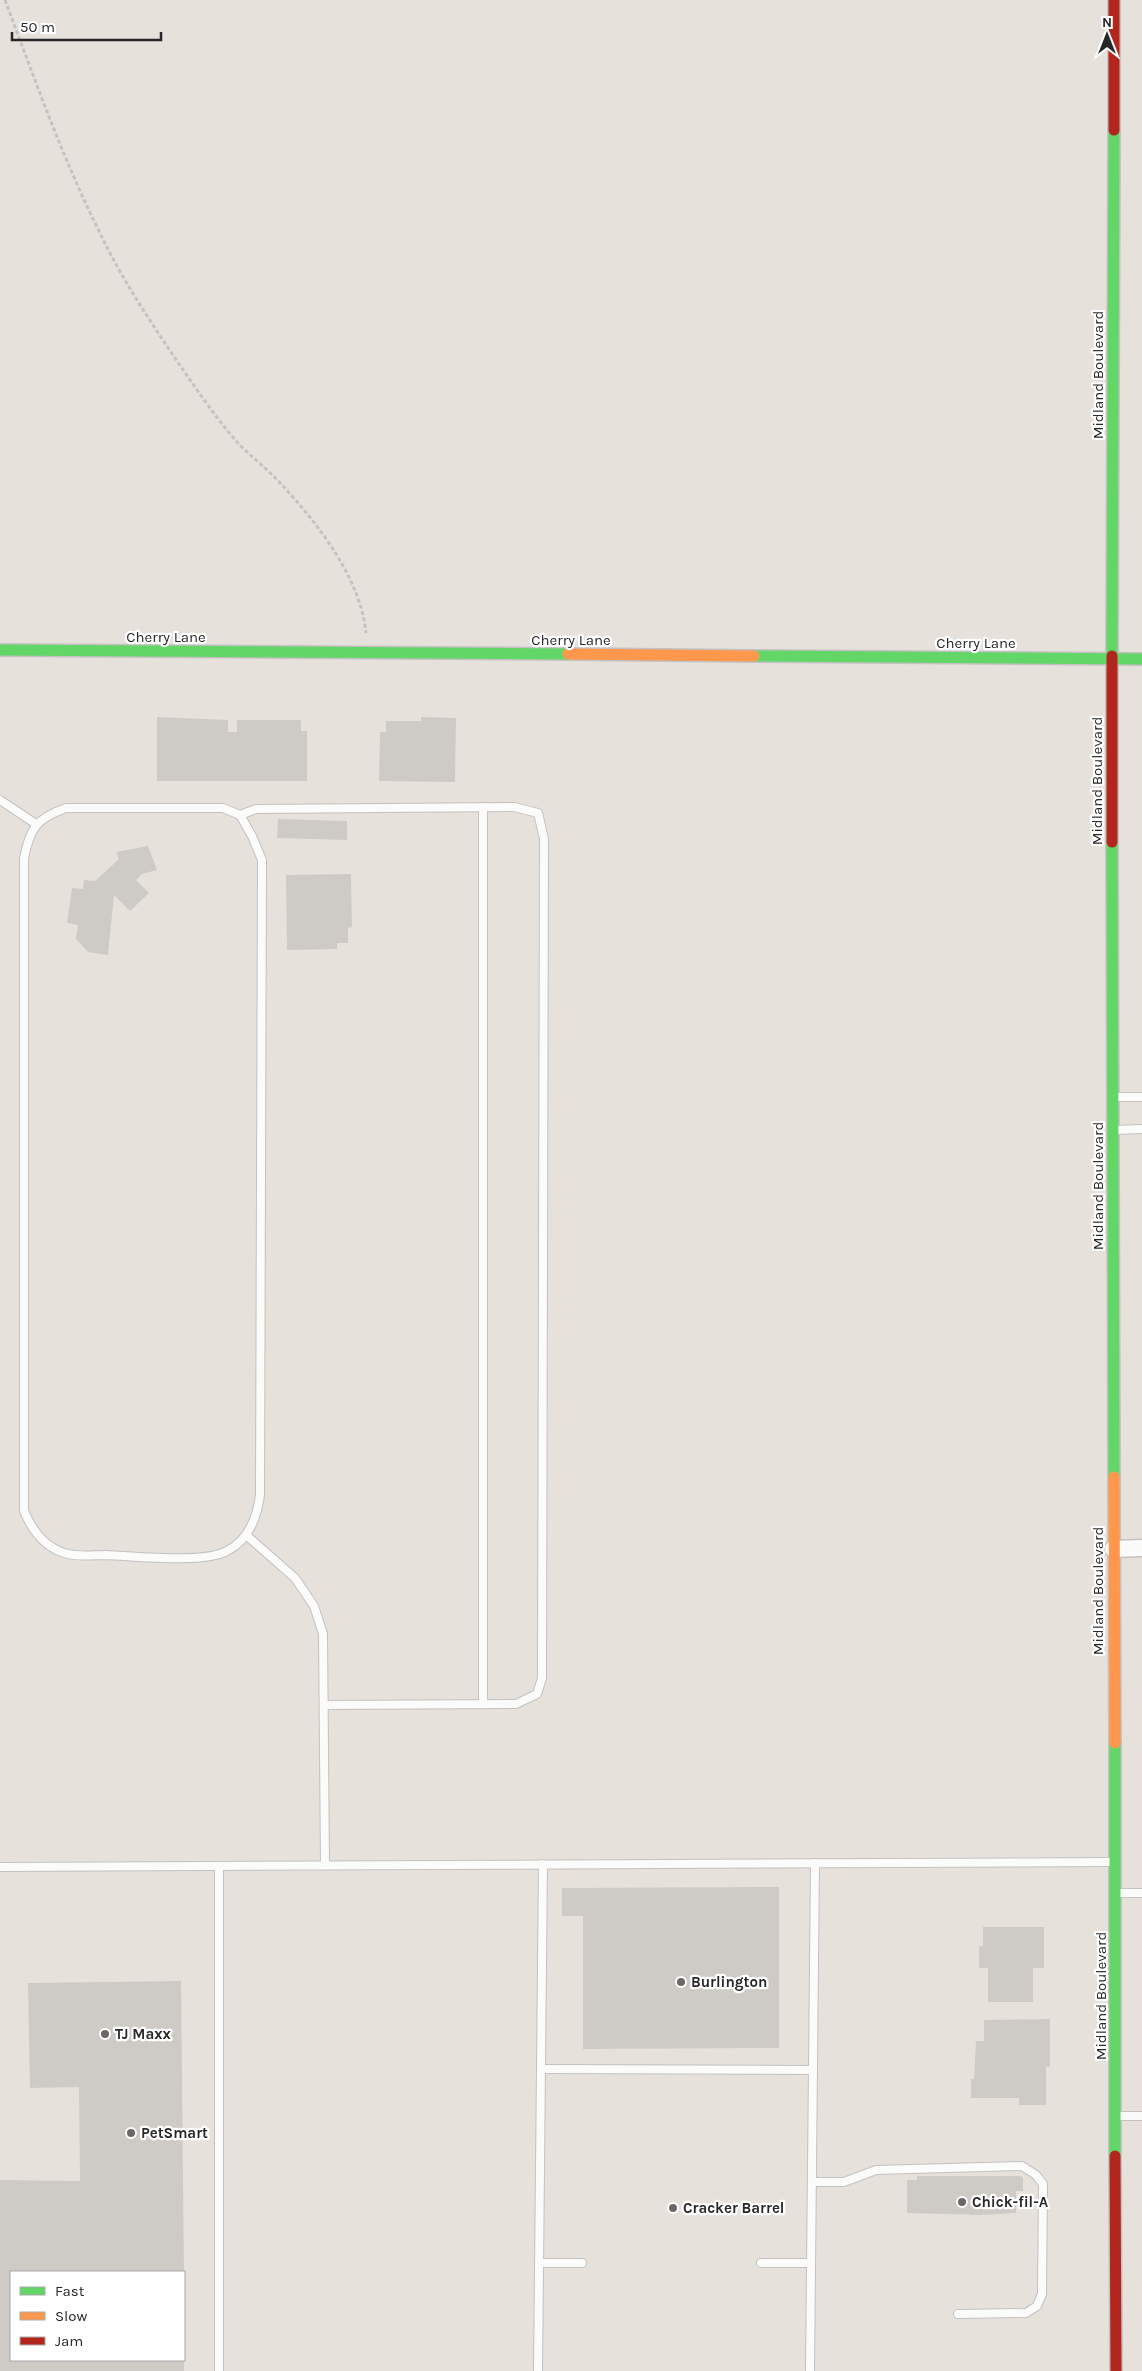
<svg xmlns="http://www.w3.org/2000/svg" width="1142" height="2371" font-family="Karla,sans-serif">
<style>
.building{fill:#cecbc7}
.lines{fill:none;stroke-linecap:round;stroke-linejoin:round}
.lane-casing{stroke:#c3c1c1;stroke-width:10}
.street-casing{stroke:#c3c1c1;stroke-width:19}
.fast-casing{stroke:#c3c1c1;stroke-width:14}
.slow-casing{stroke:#c3c1c1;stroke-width:14}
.jam-casing{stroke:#c3c1c1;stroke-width:14}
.path{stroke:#c4c3c2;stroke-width:3;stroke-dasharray:4 2.5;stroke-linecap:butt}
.lane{stroke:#fbfbfa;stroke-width:8}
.street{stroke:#fbfbfa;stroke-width:16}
.fast{stroke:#63d668;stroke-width:11}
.slow{stroke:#ff974d;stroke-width:11}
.jam{stroke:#b3261e;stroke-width:11}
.poi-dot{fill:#6a6866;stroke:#fff;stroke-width:2}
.labels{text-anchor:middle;stroke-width:4.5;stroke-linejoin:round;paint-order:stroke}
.street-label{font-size:15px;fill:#272727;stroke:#fff}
.poi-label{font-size:15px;font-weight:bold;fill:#272727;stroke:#fff;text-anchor:start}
</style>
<rect width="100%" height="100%" fill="#e6e2db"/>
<g class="building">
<path d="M157,717L228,720V732H237V720H301V731H307V781H157Z"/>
<path d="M421,717L456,718L455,782L379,781L380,732H386V721H421Z"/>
<path d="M278,819L347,821V840L277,838Z"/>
<path d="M148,846L157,870L142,874L136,880L149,893L130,911L114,895L108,955L88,952L76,939L78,925L67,923L72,888L83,889L84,880L95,881L119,859L116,852Z"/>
<path d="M351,874L352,927L348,928V943H337V949L287,950L286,875Z"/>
<path d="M779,1887V2048L583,2049V1916H562V1888Z"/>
<path d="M983,1927H1044V1968H1033V2002H988V1968H979V1946H983Z"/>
<path d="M181,1981L184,2272H11V2360H184V2371H0V2180L80,2181L79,2087L30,2088L28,1983Z"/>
<path d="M1050,2019V2067H1046V2105H1019V2098H971V2079H974L976,2041H984V2020Z"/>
<path d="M917,2176H1019L1023,2177V2191H1016V2213L981,2215L907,2213V2180H917Z"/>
</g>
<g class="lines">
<g class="lane-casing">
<g id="lane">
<path d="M0,800L36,824"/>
<path d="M483,807V1704"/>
<path d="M66,808H223L240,815L252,836L262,860L260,1495C257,1518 249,1540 227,1551C203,1564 135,1556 106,1555C94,1555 80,1557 68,1554C46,1549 32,1530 24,1511V858C30,828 37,818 66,808Z"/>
<path d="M240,815L256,809L514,807L538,813L544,839L542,1678L537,1694L516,1704L324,1705"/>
<path d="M1114,1097H1142"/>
<path d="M1115,1130L1142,1129"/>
<path d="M246,1535L295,1578L314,1606L323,1634L325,1865"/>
<path d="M219,1866V2371"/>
<path d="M0,1867L1113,1862"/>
<path d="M1117,1893H1142"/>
<path d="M541,2069L813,2070"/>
<path d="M1117,2116H1142"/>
<path d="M812,2182H844L876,2170L1022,2166L1036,2175L1043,2184L1042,2294L1037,2306L1026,2313L958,2314"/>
<path d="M539,2263H582"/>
<path d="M761,2263H811"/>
<path d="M538,2371L543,1864"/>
<path d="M810,2371L815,1863"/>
</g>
</g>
<g class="street-casing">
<path id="street" d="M1113,1549L1142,1548"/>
</g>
<g class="fast-casing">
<g id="fast">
<path d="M0,650L568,654"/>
<path d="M754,656L1142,659"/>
<path d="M1112,656L1114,130"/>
<path d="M1112,842L1114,1477"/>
<path d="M1115,1743V2156"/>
</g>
</g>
<g class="slow-casing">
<g id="slow">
<path d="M568,654L754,656"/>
<path d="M1114,1477L1115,1743"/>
</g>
</g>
<g class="jam-casing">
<g id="jam">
<path d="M1114,130V0"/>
<path d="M1112,656V842"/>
<path d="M1115,2156L1116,2371"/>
</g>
</g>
<path class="path" d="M5,0C34,77 62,157 99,231C121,278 150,321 179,364C197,390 216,418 237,442C251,457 268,469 281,484C317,522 361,579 366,633"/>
<use href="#lane" class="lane"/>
<use href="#street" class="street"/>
<use href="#fast" class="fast"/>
<use href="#slow" class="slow"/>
<use href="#jam" class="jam"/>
</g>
<g class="poi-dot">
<circle cx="681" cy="1982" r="5"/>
<circle cx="105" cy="2034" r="5"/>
<circle cx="131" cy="2133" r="5"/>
<circle cx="962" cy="2202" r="5"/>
<circle cx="673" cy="2208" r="5"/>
</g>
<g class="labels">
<g class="street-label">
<text transform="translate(1098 375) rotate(-90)" y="5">Midland Boulevard</text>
<text x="166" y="642">Cherry Lane</text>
<text x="571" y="645">Cherry Lane</text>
<text x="976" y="648">Cherry Lane</text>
<text transform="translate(1097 781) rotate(-90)" y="5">Midland Boulevard</text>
<text transform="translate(1098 1186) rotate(-90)" y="5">Midland Boulevard</text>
<text transform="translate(1098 1591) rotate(-90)" y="5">Midland Boulevard</text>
<text transform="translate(1101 1996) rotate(-90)" y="5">Midland Boulevard</text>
</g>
<g class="poi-label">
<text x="691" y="1987">Burlington</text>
<text x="115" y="2039">TJ Maxx</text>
<text x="141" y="2138">PetSmart</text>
<text x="972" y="2207">Chick-fil-A</text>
<text x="683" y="2213">Cracker Barrel</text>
</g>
</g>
<rect x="10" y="2271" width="175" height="90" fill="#ffffff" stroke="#a9a9a9"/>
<rect x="20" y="2287" width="25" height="8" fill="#63d668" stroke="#a9a9a9"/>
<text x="55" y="2296" font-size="15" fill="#272727">Fast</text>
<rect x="20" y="2312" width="25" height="8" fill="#ff974d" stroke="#a9a9a9"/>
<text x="55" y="2321" font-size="15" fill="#272727">Slow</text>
<rect x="20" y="2337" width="25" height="8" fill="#b3261e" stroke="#a9a9a9"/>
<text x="55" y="2346" font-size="15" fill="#272727">Jam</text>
<g transform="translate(1107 35)" stroke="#ffffff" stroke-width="4" paint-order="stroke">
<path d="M0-4L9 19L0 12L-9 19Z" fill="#272727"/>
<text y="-8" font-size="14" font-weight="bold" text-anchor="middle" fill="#272727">N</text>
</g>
<path d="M12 32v8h149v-8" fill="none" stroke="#272727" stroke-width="2.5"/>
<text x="20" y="32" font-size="15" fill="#272727" stroke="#ffffff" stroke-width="4" paint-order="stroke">50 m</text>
</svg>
